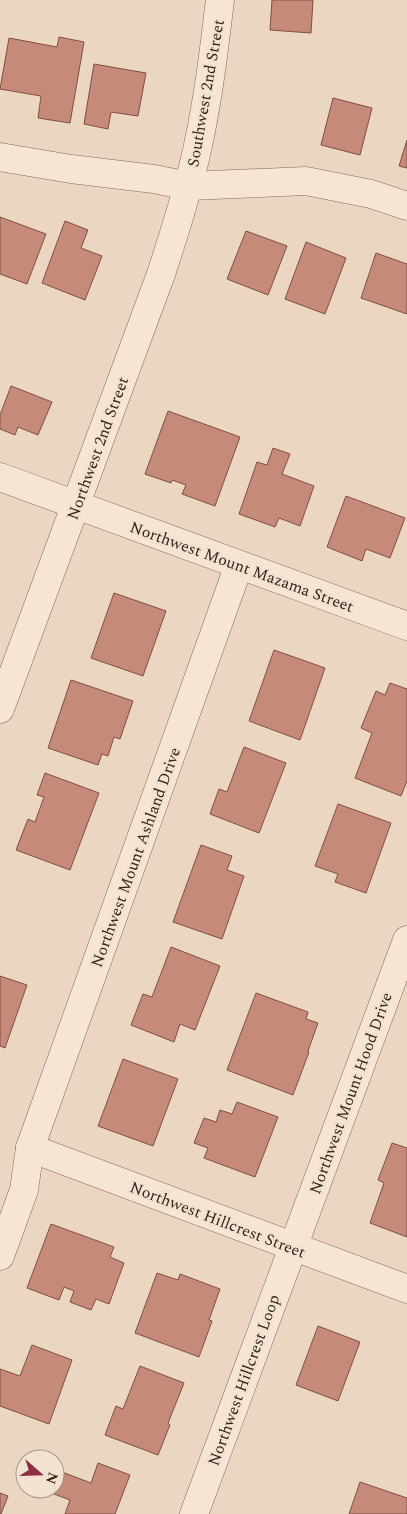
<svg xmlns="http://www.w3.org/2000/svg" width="407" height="1514" font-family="Spectral,serif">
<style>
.building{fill:#c68a7a;stroke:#804e42}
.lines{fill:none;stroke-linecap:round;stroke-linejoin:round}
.minor-casing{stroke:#83685a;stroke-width:29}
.minor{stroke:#f6e5d4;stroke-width:28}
.labels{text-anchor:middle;stroke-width:5;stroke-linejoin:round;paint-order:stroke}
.street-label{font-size:16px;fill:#33241d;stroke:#f2e2d0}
</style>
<rect width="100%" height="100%" fill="#ead6c1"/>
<g class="building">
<path d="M272,0H313L311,33L270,30Z"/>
<path d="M59,37L84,42L70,123L38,118L41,96L0,89L9,38L57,47Z"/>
<path d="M94,64L146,73L138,116L111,112L108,129L84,124Z"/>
<path d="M333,98L372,108L360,155L321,145Z"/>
<path d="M407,140V168L399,166Z"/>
<path d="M0,217L46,234L27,284L0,274Z"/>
<path d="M65,221L88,230L81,248L102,256L85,300L42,283Z"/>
<path d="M246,231L287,246L268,295L227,279Z"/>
<path d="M306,242L346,258L325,314L285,299Z"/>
<path d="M376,253L407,264V314L361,298Z"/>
<path d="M11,386L52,402L38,435L18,427L15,435L0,429V415Z"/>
<path d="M168,411L240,437L215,506L182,494L186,485L172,480L171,483L145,474Z"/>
<path d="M273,448L290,454L282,474L314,486L300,526L279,518L275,527L239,514L257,462L267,465Z"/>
<path d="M346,496L405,518L390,558L366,549L362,561L327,547Z"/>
<path d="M114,593L166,611L143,676L91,658Z"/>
<path d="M274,650L325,668L300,740L249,721Z"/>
<path d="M71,680L133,701L120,739L114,737L108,756L102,754L98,765L48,748Z"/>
<path d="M390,683L407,689V781L401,796L355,778L372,733L361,728L376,691L385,695Z"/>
<path d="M244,747L286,763L259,833L210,814L219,789L227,792Z"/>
<path d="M45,773L99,793L70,870L16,850L28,819L35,822L44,797L37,795Z"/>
<path d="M338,804L391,823L366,893L335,882L338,874L315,866Z"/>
<path d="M201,845L232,856L227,870L244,876L222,939L173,922Z"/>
<path d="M171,947L220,966L195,1030L180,1024L174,1042L131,1025L143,994L152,997Z"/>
<path d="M0,976L27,985L5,1048L0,1046Z"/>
<path d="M256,993L308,1012L306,1019L318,1023L308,1051L309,1052L293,1095L227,1070Z"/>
<path d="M123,1059L178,1079L153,1146L98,1126Z"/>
<path d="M237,1102L278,1117L255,1177L204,1158L208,1148L194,1143L204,1118L216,1122L220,1110L232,1114Z"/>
<path d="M392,1143L407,1148V1237L370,1223L384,1183L378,1180Z"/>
<path d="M51,1224L114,1247L110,1257L124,1263L109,1304L96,1299L91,1310L70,1302L74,1291L64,1287L59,1300L27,1288Z"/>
<path d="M157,1273L178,1280L180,1274L220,1289L209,1320L212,1321L199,1357L135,1333Z"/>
<path d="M318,1326L360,1342L338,1401L296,1385Z"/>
<path d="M32,1345L72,1360L49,1424L0,1406V1369L20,1376Z"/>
<path d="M140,1366L184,1383L168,1423L170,1425L158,1455L105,1435L116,1406L123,1409Z"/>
<path d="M98,1463L130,1475L115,1514H65L70,1500L54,1494L62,1472L91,1483Z"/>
<path d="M360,1482L407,1498V1514H349Z"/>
<path d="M0,1493L8,1496L1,1514H0Z"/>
</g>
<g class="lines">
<g class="minor-casing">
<g id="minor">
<path d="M0,157L71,169L154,179L188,186L306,181L371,194L407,206"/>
<path d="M0,477L407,626"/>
<path d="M0,709L161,274C174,234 188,192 197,150C208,101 214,50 220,0"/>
<path d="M30,1148L407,1289"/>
<path d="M0,1256L24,1190L30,1148L239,565"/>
<path d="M194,1514L407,940"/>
</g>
</g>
<use href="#minor" class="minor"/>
</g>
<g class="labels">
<g class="street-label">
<text transform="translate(205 93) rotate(-80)" y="6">Southwest 2nd Street</text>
<text transform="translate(97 448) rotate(-70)" y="6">Northwest 2nd Street</text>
<text transform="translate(242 566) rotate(20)" y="6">Northwest Mount Mazama Street</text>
<text transform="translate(135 857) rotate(-70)" y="6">Northwest Mount Ashland Drive</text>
<text transform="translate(350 1093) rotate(-70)" y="6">Northwest Mount Hood Drive</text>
<text transform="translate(218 1219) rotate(21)" y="6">Northwest Hillcrest Street</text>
<text transform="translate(243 1380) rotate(-70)" y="6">Northwest Hillcrest Loop</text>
</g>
</g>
<g transform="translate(40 1474) rotate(110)"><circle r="24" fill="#f2e2d0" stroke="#a69688"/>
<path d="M0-4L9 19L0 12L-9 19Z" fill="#8d2e42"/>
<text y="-8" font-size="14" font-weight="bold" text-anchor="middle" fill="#33241d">N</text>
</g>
</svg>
